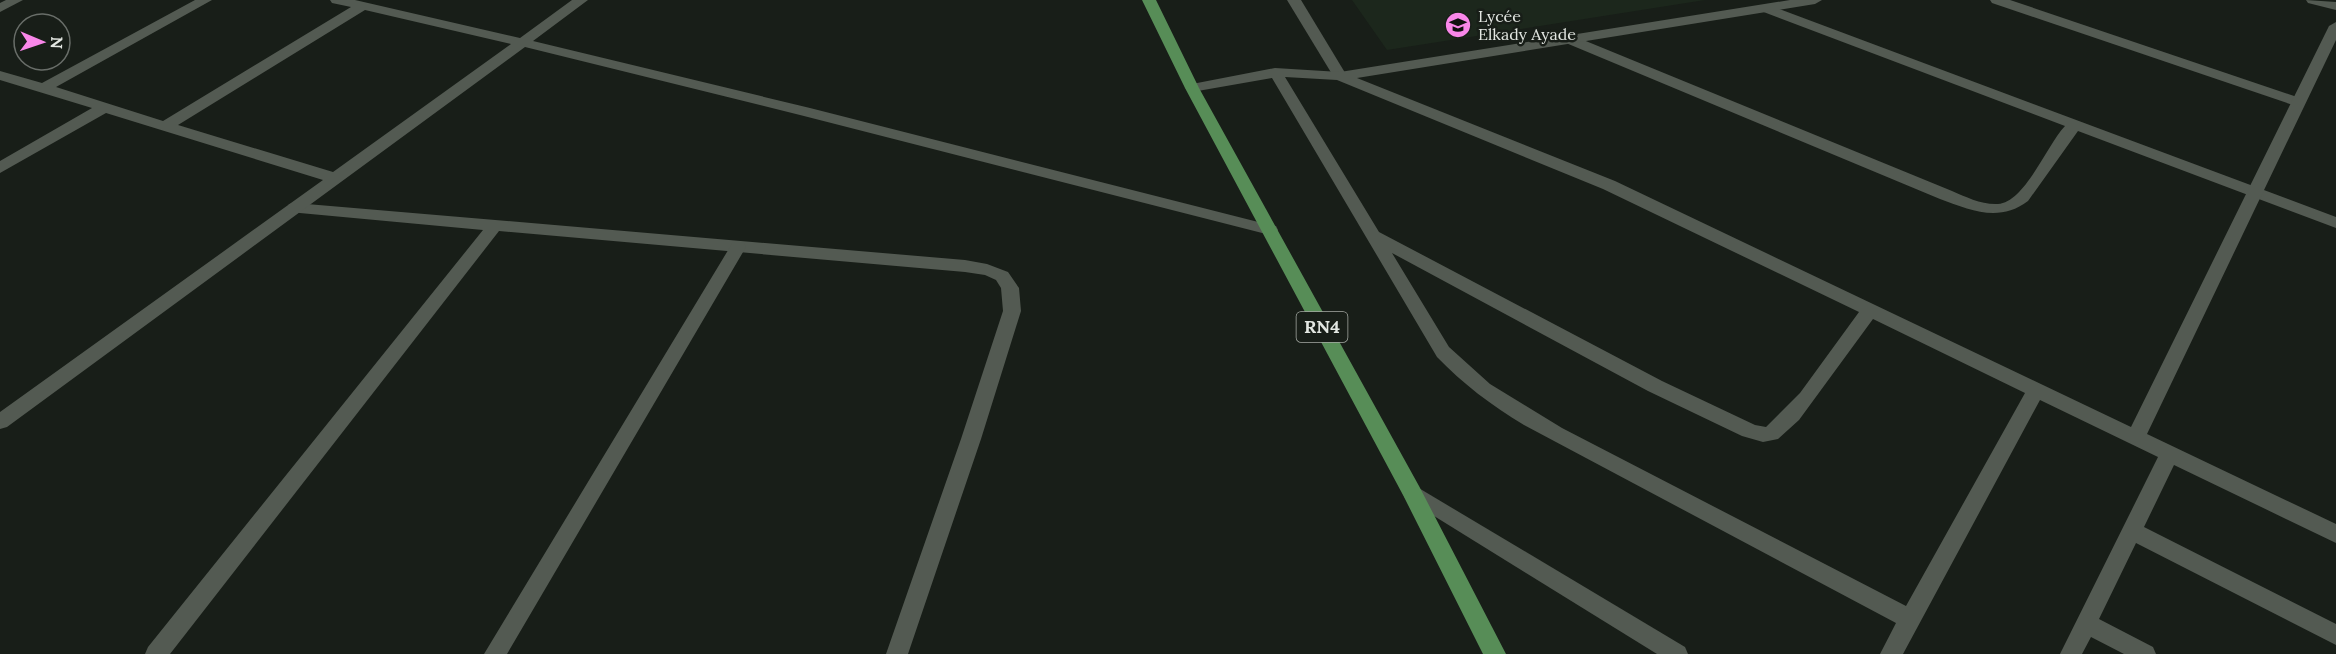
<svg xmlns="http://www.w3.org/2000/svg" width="2336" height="654" font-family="Lora,serif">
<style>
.built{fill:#1c271c}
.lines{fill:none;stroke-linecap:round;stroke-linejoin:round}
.lane{fill:#535a52;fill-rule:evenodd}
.street{fill:#535a52;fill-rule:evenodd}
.primary{fill:#578d57;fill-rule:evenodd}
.labels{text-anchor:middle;stroke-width:5;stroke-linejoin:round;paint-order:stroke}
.far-poi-label{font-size:16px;fill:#e3e7e2;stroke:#181e18;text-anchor:start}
.shield{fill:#181e18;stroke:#a6aba5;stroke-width:1.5}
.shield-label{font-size:18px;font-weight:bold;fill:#e3e7e2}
</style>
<rect width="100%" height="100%" fill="#181e18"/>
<path class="built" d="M1352,0H1705L1387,50Z"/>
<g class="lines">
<g class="lane">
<path d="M1287,0H1301L1347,76L1345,79H1335Z"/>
<path d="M1990,0H2010L2303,99L2305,102L2303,105H2293L1992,3Z"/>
<path d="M1766,4L2336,217V228L2078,131L2028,201C1999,223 1970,210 1940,199L1566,43L1564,40L1571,36L1576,37L1952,191C1966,197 1982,205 1998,204C2025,202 2047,145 2065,126L1761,11L1759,8Z"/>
<path d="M295,203L965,260L987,264L1008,272L1019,288L1021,311L981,439L908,654H886L961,439L1003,311L1001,288L996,280L985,275L965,272L499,231L170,654H145L148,647L483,230L289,212L287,208L289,204Z"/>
</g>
<g class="street">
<path d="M6,0H23L0,12V3Z"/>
<path d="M195,0H212L56,87L163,121L351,7L332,3L330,0H355L520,38L572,0H588L533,41L810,108L1270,225L1276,226L1278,230L1276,234L1270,235L800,115L525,47L7,427L0,429V412L323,180L106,113L0,173V161L92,108L0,80V71L42,83ZM365,10L511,44L333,172L178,125Z"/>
<path d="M1790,0H1822L1815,4L1357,78L1615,181L2131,427L2329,26L2336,22V40L2147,434L2336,524V543L2174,465L2144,527L2336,624V645L2136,543L2099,619L2153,647L2156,654H2124L2091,637L2082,654H2060L2158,457L2040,400L1903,654H1880L1896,623L1524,425C1491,405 1463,384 1437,357L1272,78L1192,92L1185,88L1192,84L1275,68L1340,72ZM1285,77L1337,80L1603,189L1859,312L1800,393L1766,427L1755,425L1662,381L1379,232ZM1392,253L1648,391L1742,436L1763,442L1778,439L1799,420L1873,319L2025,393L1906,606L1562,428L1490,384L1449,347Z"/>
<path d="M2306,0L2336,2V10L2308,3Z"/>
<path d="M738,241L744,243L746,247L507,654H484L730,247L732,243Z"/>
<path d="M1412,484L1685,647L1688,654H1657L1405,498L1402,492L1405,486Z"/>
</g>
<path class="primary" d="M1142,0H1156L1199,88L1419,486L1506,654H1483L1403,495L1185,88Z"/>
</g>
<defs>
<g id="school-disc" transform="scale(1.35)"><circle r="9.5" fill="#f987e9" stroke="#181e18"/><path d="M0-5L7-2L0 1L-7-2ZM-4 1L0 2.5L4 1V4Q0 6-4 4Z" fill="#111"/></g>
</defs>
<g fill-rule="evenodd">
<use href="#school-disc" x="1458" y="25"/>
</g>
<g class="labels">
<g class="far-poi-label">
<text x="1478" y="22">Lycée<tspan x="1478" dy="18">Elkady Ayade</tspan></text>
</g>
<rect class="shield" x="1296.5" y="312" width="51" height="30" rx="4.5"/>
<g class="shield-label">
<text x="1322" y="333">RN4</text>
</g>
</g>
<g transform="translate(42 42) rotate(92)"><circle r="28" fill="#181e18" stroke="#696e69" stroke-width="1.5"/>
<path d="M0-4.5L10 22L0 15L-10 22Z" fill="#f987e9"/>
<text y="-9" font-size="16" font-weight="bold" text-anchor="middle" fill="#e3e7e2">N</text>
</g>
</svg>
